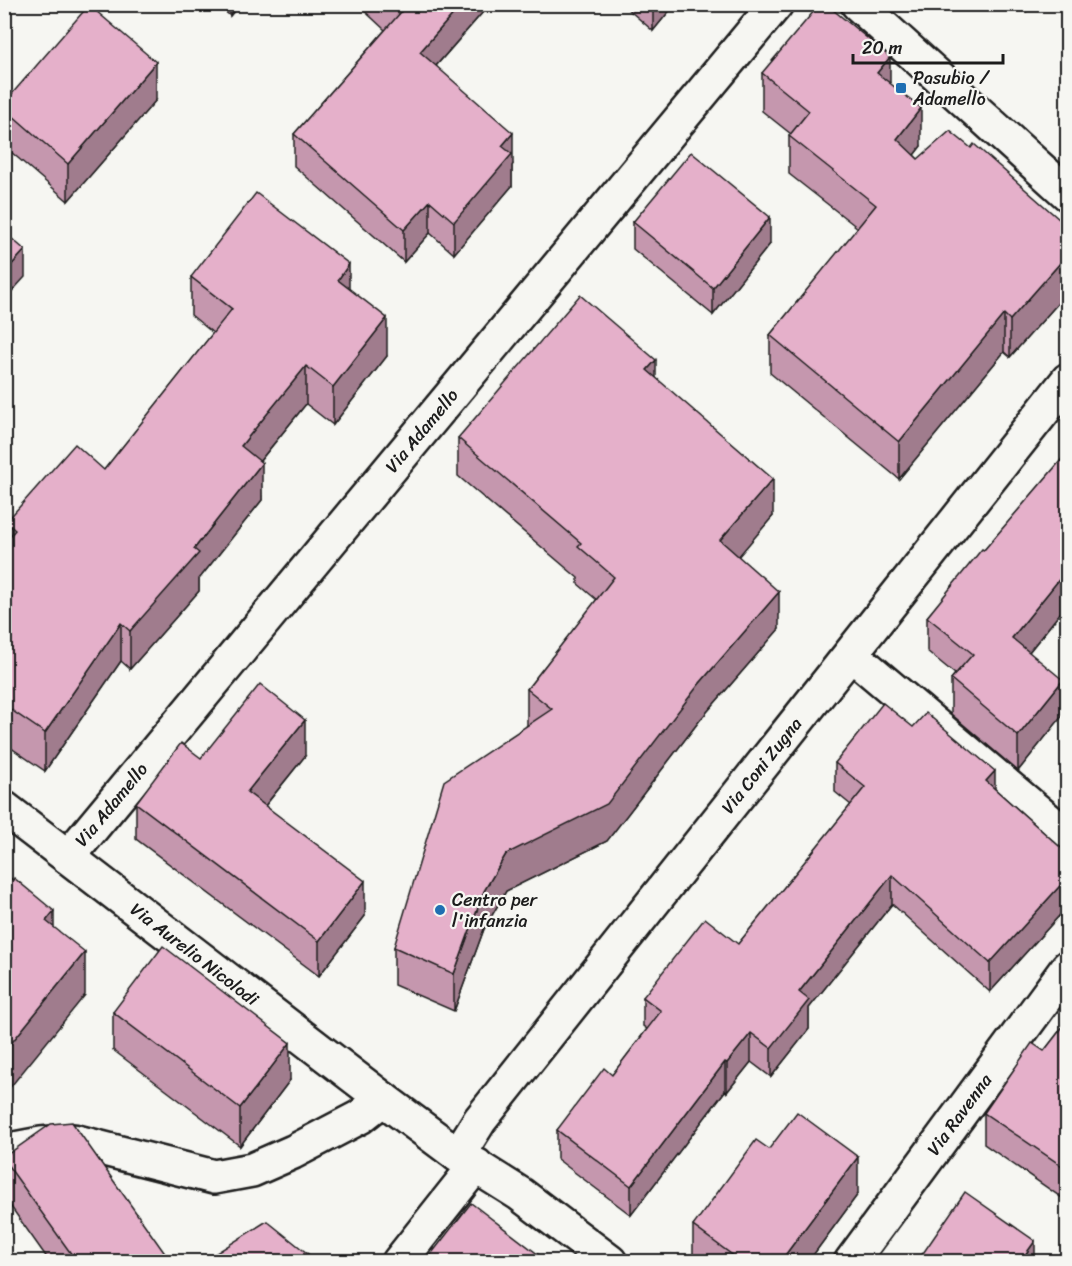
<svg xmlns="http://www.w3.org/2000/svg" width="1072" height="1266" font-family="Sriracha,sans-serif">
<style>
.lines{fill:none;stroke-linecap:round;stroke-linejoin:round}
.minor-casing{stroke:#1c1c1c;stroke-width:38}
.minor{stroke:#f6f6f2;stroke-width:33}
.wall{fill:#c597ae;stroke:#1c1c1c;stroke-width:1.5}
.shaded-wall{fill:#a07b8d;stroke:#1c1c1c;stroke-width:1.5}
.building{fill:#e5b0ca;stroke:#1c1c1c;stroke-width:1.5}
.poi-dot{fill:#1f6fb2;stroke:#f6f6f2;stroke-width:2}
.labels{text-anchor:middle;stroke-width:4.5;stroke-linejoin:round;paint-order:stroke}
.poi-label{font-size:18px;fill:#1c1c1c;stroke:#f6f6f2;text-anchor:start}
.street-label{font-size:18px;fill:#1c1c1c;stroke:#f6f6f2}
</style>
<rect width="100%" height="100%" fill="#f6f6f2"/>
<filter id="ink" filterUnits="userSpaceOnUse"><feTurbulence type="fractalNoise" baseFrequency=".0167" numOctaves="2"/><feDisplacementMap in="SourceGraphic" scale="12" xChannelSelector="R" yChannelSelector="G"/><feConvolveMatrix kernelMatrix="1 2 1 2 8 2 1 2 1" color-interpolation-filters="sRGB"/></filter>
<g filter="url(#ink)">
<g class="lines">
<g class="minor-casing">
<g id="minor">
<path d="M858,4L1068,194"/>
<path d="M851,654L1068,837"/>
<path id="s1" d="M4,808L383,1099L458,1155L520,1194L610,1262"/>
<path id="s2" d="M68,857L776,4"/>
<path d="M4,1151L41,1144L73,1141L214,1177L252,1170L293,1152L360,1117L383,1099"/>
<path id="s3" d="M458,1155L480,1120L1068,380"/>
<path d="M399,1262L476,1165"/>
<path id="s4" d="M851,1262L1068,967"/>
</g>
</g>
<use href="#minor" class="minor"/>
</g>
<g class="wall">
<path d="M217,4H240L230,16Z"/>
<path d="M357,4H490L436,66L513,164L512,166V186L454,254L430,233L404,262L294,166V134L385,30Z"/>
<path d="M622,4H675L653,31Z"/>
<path d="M1019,4H1032L1027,11Z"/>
<path d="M762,73L890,83L921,146L914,155L918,159L1068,227V292L1010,357L1004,352L899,479L770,373V335L858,228L789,174V136L791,134L762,111Z"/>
<path d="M156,100L68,201L4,146V103Z"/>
<path d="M633,222L770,244L713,315L633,249Z"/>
<path d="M191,277L349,289L387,356L333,425L306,404L260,461L262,500L199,579V591L130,669L121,661L45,771L4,743V543L6,541V522L104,470L213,333L191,315Z"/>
<path d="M656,378L773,516L738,556L779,629L700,720L607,841L506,891L484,929L454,1011L394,985V947L527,725V689L597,600L578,584V578L458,476V438Z"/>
<path d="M1068,452V618L1061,612L1029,652L1063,715L1018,771L951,714V679L955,674L927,651V617Z"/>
<path d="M913,727L995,789L1068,854V906L990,992L892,904L809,1008V1029L771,1077L751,1062L727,1092L725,1091L631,1215L557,1159V1130L612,1075L647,1029L643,1026V997L738,944L851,805L835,792V763Z"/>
<path d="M305,756L265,806L365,916L319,976L136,839V803L201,758Z"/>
<path d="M113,1012L290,1080L240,1146L113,1050Z"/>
<path d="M1068,1020V1202L984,1144V1113L1044,1051Z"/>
<path d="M769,1149L858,1194L808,1262H693V1226Z"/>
<path d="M4,1157L171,1262H50L4,1197Z"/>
</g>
<g class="shaded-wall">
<path d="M230,4H240L230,16Z"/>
<path d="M462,4H490L420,84V52Z"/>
<path d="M653,4H675L653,31Z"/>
<path d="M1027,4H1032L1027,11Z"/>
<path d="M890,57V94L877,73Z"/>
<path d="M156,62V100L68,201V164Z"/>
<path d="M921,108V146L897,177V139Z"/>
<path d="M513,133V164L512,166V186L454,254V222L502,146Z"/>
<path d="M430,201V233L404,262V230Z"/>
<path d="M770,217V244L713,315V288Z"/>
<path d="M25,250V277L4,300V273Z"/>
<path d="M1068,254V292L1010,357V320Z"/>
<path d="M349,264V302L338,280Z"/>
<path d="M1004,314V352L899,479V442Z"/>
<path d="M387,318V356L333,425V387Z"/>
<path d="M656,360V397L647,370Z"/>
<path d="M306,366V404L241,484V446Z"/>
<path d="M262,463V500L199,579V591L130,669V631L194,549Z"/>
<path d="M773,479V516L720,578V540Z"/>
<path d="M1061,577V612L1012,673V638Z"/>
<path d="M779,592V629L700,720L607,841L506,891L484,929L454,1011V974L484,891L506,854L700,683Z"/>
<path d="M121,623V661L45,771V733Z"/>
<path d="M1063,680V715L1018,771V736Z"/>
<path d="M305,720V756L247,828V792Z"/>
<path d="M995,771V800L986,781Z"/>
<path d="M892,875V904L809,1008V1029L771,1077V1048L799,992Z"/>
<path d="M1068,877V906L990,992V963Z"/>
<path d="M365,881V916L319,976V941Z"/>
<path d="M54,911V954L46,921Z"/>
<path d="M85,952V995L4,1095V1052Z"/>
<path d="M751,1033V1062L727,1092V1063Z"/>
<path d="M290,1043V1080L240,1146V1108Z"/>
<path d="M725,1062V1091L631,1215V1186Z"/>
<path d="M858,1157V1194L808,1262H780Z"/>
<path d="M1035,1241V1262H1020Z"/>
</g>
<g class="building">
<path d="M393,4H462L420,52L513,133L502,146L512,154L454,222L430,201L404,230L294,134L401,12Z"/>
<path d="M820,4H826L890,57L877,73L921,108L897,139L918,159L950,131L971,148L974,144L1068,227V254L1010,320L1004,314L899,442L770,335L876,205L789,136L809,111L762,73Z"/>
<path d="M89,5L156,62L68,164L4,108V103Z"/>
<path d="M691,152L770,217L713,288L633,222Z"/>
<path d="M256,193L349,264L338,280L387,318L333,387L306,366L241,446L262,463L194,549L199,553L130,631L121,623L45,733L4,705V543L15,530L6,522L75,444L104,470L232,309L191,277Z"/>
<path d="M4,232L25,250L4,273Z"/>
<path d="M580,295L656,360L647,370L773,479L720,540L779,592L700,683L607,804L506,854L484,891L454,974L394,947L444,781L552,709L527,689L614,577L578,546L581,543L458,438Z"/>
<path d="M1068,452V583L1061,577L1012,638L1063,680L1018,736L951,679L973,654L927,617L982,549L984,550Z"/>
<path d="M260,684L305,720L247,792L365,881L319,941L136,803L181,743L201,758Z"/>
<path d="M883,703L913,727L926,713L995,771L986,781L1068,854V877L990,963L892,875L799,992L809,1000L771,1048L751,1033L727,1063L725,1062L631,1186L557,1130L604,1068L612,1075L661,1011L643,997L705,918L738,944L865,787L835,763Z"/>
<path d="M4,873L13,880L14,878L54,911L46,921L85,952L4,1052Z"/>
<path d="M163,946L290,1043L240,1108L113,1012Z"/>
<path d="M1068,1020V1170L984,1113L1032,1043L1044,1051Z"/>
<path d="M797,1112L858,1157L780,1262H742L693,1226L756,1140L769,1149Z"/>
<path d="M72,1122L171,1262H77L4,1160V1157L51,1124Z"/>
<path d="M965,1192L1035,1241L1020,1262H917Z"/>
<path d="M471,1203L548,1262H425Z"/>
<path d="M267,1221L318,1262H202Z"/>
</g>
</g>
<g class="poi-dot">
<rect x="895" y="82" width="12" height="12" rx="3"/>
<circle cx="440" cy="910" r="6"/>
</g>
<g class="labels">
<g class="poi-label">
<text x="913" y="84">Pasubio /<tspan x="913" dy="21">Adamello</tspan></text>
<text x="452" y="906">Centro per<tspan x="452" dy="21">l'infanzia</tspan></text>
</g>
<g class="street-label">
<text dy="6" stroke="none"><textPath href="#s2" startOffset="554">Via Adamello</textPath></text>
<text dy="6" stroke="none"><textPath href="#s3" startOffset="494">Via Coni Zugna</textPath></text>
<text dy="6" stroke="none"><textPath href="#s2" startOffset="68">Via Adamello</textPath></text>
<text dy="6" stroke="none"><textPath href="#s1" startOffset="240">Via Aurelio Nicolodi</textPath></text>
<text dy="6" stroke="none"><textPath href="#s4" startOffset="183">Via Ravenna</textPath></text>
</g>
</g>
<rect width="1072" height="1266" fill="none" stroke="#f6f6f2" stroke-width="24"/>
<rect x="12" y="12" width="1048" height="1242" fill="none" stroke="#1c1c1c" stroke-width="2" filter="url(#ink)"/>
<path d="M853 54v9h150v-9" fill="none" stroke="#1c1c1c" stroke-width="3"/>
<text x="862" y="54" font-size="18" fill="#1c1c1c" stroke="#f6f6f2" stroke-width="4.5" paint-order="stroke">20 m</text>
</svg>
